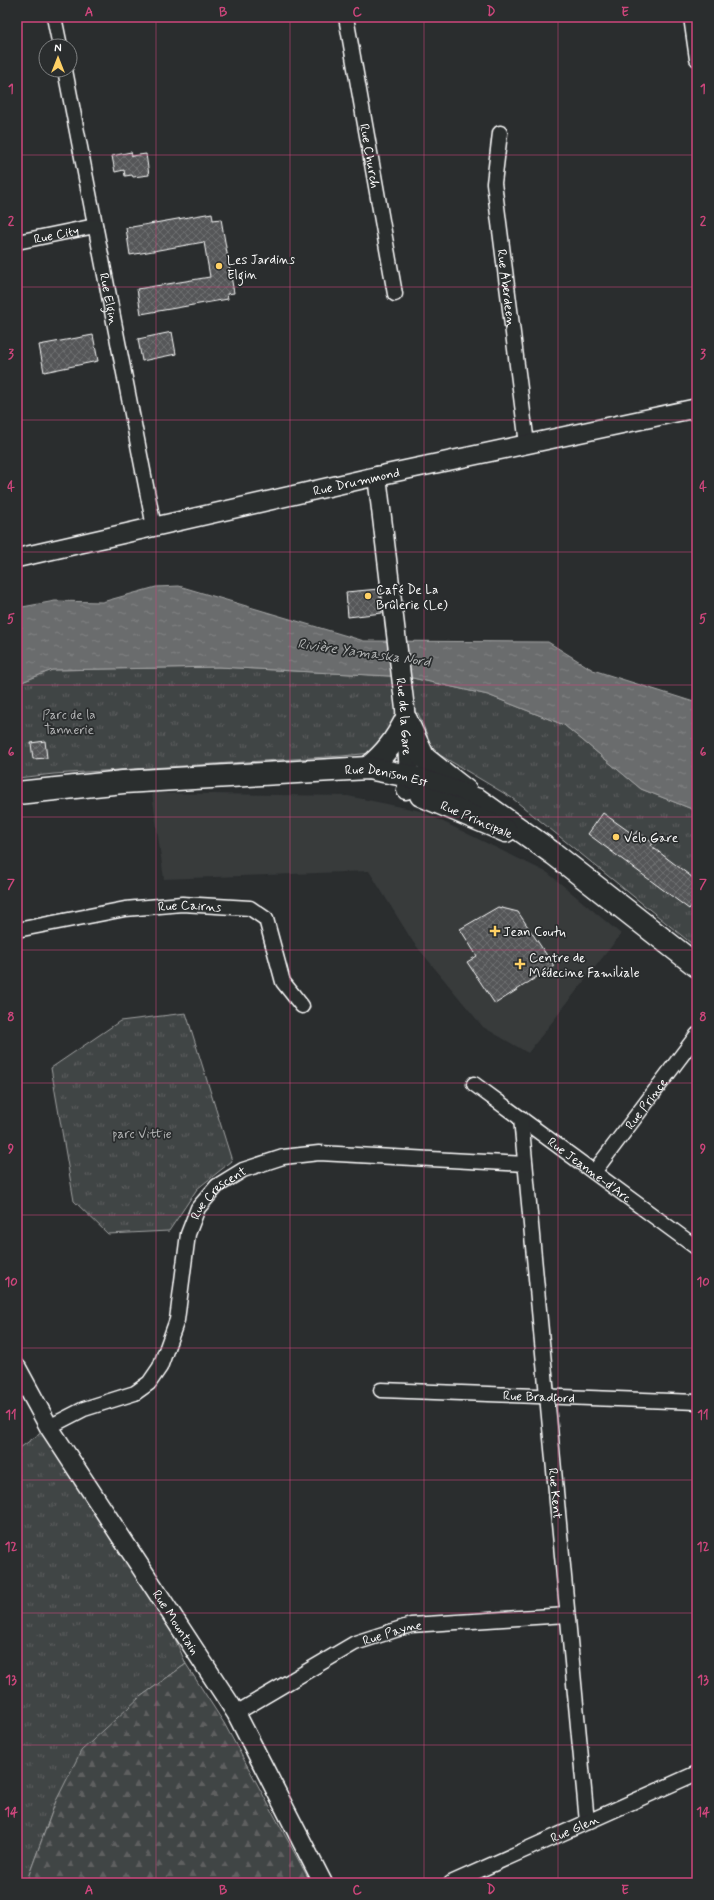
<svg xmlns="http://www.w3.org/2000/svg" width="714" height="1900" font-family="Mynerve,sans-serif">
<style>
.built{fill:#373a3b}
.grass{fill:url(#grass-tufts);stroke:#a0a2a2}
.forest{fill:url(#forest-firs);stroke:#a0a2a2}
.water{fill:url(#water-ripples);stroke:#a6a7a7}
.building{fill:url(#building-cross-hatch);stroke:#fff}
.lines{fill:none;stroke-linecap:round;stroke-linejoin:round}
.minor-casing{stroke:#fff;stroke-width:17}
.tertiary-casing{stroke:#fff;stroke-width:21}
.primary-casing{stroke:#fff;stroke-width:25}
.minor{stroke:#2a2d2e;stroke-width:14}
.tertiary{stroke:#2a2d2e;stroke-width:18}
.primary{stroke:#2a2d2e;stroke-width:22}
.grid{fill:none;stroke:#ce467c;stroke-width:1;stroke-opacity:0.55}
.poi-dot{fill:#ffd166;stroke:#2a2d2e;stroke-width:1.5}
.labels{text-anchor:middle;stroke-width:3.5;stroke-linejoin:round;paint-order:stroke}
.street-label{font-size:13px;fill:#fff;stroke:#2a2d2e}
.poi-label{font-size:13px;fill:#fff;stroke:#2a2d2e;text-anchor:start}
.park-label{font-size:13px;fill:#b3b4b5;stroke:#2a2d2e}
.water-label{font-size:14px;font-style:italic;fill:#b4b6b6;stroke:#2a2d2e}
.neatline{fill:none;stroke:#ce467c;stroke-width:1.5}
.grid-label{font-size:13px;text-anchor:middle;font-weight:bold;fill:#ce467c}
</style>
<defs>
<pattern id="grass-tufts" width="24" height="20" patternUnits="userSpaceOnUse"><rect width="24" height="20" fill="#414445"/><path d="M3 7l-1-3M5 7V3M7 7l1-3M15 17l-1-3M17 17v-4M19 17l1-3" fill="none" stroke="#5e6061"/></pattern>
<pattern id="forest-firs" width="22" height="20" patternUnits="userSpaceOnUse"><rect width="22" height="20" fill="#414445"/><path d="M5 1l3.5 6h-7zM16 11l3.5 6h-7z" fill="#5e6061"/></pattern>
<pattern id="water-ripples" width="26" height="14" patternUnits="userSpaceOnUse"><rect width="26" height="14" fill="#6a6c6d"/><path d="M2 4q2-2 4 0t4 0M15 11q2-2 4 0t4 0" fill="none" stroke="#808283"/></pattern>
<pattern id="building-cross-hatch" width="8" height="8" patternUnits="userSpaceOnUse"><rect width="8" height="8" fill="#555758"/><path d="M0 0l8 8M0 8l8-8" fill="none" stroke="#6e7071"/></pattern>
</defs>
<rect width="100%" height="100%" fill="#2a2d2e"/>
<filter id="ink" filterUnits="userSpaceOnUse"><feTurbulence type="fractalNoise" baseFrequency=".025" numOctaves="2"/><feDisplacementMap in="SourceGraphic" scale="8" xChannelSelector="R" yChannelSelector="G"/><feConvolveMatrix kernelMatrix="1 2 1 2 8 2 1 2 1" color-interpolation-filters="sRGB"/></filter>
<g filter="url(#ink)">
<path class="built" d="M152,793L348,796L421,811L548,873L621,934L528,1053L483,1027L413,942L369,871L164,879Z"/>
<g class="grass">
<path d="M218,667L408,677L488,695L564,725L641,789L697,811V948L512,798L440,755L432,747L418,713L401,716L372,753L342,756L54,774L17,778V684L52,670Z"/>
<path d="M186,1013L232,1161L197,1189L169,1231L108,1234L74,1201L51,1068L120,1021Z"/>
<path d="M49,1427L148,1576L186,1664L140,1697L56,1801L26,1883H17V1450Z"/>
</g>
<path class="forest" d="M186,1664L224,1723L311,1883H26L56,1801L81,1751L140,1697Z"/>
<path class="water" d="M179,586L364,641L548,642L593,670L697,703V811L641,789L564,725L488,695L408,677L218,667L52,670L17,684V608L55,601L102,602L156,587Z"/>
<g class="building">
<path d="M131,152L132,156L146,154L149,175L133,177L132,175L125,176L124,170L115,172L112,156Z"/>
<path d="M212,213L213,220L221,219L234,293L227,294L228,299L141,314L137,289L210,277L204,242L130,255L126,228Z"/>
<path d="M172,332L176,354L142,361L138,339Z"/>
<path d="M93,335L98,361L44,372L39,345Z"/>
<path d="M379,589L382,613L348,617L346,592Z"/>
<path d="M45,741L47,758L33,759L31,743Z"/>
<path d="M603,813L634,835L637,831L653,843L651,846L697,881V899L689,909L588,834Z"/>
<path d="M498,907L518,912L554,966L495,1004L467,962L477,956L460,929Z"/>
</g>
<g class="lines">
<g class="minor-casing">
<g id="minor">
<path d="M54,17L60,46"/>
<path id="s1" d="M346,17L395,294"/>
<path d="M691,17L697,59"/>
<path id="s2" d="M65,70L154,527"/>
<path id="s3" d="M500,133L494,183L527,444"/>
<path id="s4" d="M17,242L95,226"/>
<path id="s5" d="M17,930L125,909L182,904L250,908L266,919L283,982L302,1006"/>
<path id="s6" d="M474,1084L697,1248"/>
<path id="s7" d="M521,1118L587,1822"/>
<path id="s8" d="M594,1172L697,1035"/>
<path id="s9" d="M381,1390L697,1402"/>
<path id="s10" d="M49,1427L84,1409L135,1393L149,1383L160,1367L177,1320L188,1234L198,1208L217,1186L243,1170L283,1157L319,1153L525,1164"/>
<path id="s11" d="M236,1713L355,1643L411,1625L567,1615"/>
<path id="s12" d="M451,1883L697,1773"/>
</g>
</g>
<g class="tertiary-casing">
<g id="tertiary">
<path id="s13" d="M377,476L405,709L409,776L406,790"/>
<path id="s14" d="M17,558L377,476L697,408"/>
<path id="s15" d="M17,1368L49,1427L236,1713L323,1883"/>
</g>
</g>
<g class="primary-casing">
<g id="primary">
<path d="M406,720L424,758L466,791"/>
<path d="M368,768C386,753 395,741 406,720"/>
<path id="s16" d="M17,793L123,782L368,768L409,776L478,800L554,854L697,966"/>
<path d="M421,795L506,831"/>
</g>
</g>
<use href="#minor" class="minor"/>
<use href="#tertiary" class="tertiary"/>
<use href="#primary" class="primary"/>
</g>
</g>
<path class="grid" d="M156,17V1883M290,17V1883M424,17V1883M558,17V1883M17,155H697M17,287H697M17,420H697M17,552H697M17,685H697M17,817H697M17,950H697M17,1083H697M17,1215H697M17,1348H697M17,1480H697M17,1613H697M17,1745H697"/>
<g class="poi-dot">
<circle cx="219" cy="266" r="4"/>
<circle cx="368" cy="596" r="4"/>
<circle cx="616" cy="837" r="4"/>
<path d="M493 925h4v4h4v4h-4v4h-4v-4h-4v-4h4z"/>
<path d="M518 958h4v4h4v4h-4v4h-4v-4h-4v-4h4z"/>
</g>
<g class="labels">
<g class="street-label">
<text dy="5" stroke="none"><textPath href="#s1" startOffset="141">Rue Church</textPath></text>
<text dy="5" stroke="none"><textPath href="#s4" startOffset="40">Rue City</textPath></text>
<text dy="5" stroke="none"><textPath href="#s3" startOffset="156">Rue Aberdeen</textPath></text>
<text dy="5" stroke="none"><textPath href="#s2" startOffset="233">Rue Elgin</textPath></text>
<text dy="5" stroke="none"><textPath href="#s14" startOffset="348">Rue Drummond</textPath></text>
<text dy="5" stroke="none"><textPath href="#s13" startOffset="242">Rue de la Gare</textPath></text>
<text dy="5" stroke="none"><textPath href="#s16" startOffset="371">Rue Denison Est</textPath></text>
<text transform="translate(477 819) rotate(23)" y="5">Rue Principale</text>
<text dy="5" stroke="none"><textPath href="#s5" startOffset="175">Rue Cairns</textPath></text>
<text dy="5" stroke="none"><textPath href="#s8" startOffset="86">Rue Prince</textPath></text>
<text dy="5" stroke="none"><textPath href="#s6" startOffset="144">Rue Jeanne-d'Arc</textPath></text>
<text dy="5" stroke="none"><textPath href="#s10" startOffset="319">Rue Crescent</textPath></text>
<text dy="5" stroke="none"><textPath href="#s9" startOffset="158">Rue Bradford</textPath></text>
<text dy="5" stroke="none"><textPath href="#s7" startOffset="377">Rue Kent</textPath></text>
<text dy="5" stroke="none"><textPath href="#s15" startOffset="300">Rue Mountain</textPath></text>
<text dy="5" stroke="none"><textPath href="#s11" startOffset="177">Rue Payne</textPath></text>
<text dy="5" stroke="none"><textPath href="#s12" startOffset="135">Rue Glen</textPath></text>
</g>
<g class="poi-label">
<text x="227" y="264">Les Jardins<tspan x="227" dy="15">Elgin</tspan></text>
<text x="376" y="594">Café De La<tspan x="376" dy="15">Brûlerie (Le)</tspan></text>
<text x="624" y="842">Velo Gare</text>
<text x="503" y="936">Jean Coutu</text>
<text x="529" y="962">Centre de<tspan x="529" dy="15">Médecine Familiale</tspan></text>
</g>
<g class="park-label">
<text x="69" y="719">Parc de la<tspan x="69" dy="15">Tannerie</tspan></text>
<text x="142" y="1138">parc Vittie</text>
</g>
<g class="water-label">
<text transform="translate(364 652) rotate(8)" y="5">Rivière Yamaska Nord</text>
</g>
</g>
<rect width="714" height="1900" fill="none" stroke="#2a2d2e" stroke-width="44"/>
<g transform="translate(58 58)"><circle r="19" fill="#2a2d2e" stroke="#7f8182"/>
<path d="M0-3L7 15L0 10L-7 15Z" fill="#ffd166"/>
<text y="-6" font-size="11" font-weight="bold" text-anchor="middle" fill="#ffffff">N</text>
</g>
<rect x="22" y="22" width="670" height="1856" class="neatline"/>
<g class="grid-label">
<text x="89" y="16">A</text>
<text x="223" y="16">B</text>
<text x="357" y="16">C</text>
<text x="491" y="16">D</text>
<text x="625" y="16">E</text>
<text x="11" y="93">1</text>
<text x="703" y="93">1</text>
<text x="11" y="225">2</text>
<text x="703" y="225">2</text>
<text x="11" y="358">3</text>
<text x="703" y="358">3</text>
<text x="11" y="491">4</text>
<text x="703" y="491">4</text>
<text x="11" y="623">5</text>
<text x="703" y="623">5</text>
<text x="11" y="756">6</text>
<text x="703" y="756">6</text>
<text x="11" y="888">7</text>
<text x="703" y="888">7</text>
<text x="11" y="1021">8</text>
<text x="703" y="1021">8</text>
<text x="11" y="1153">9</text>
<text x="703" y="1153">9</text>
<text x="11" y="1286">10</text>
<text x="703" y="1286">10</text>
<text x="11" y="1419">11</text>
<text x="703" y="1419">11</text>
<text x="11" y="1551">12</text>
<text x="703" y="1551">12</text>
<text x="11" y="1684">13</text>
<text x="703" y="1684">13</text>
<text x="11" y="1816">14</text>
<text x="703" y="1816">14</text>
<text x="89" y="1894">A</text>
<text x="223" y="1894">B</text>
<text x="357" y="1894">C</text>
<text x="491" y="1894">D</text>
<text x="625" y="1894">E</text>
</g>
</svg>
